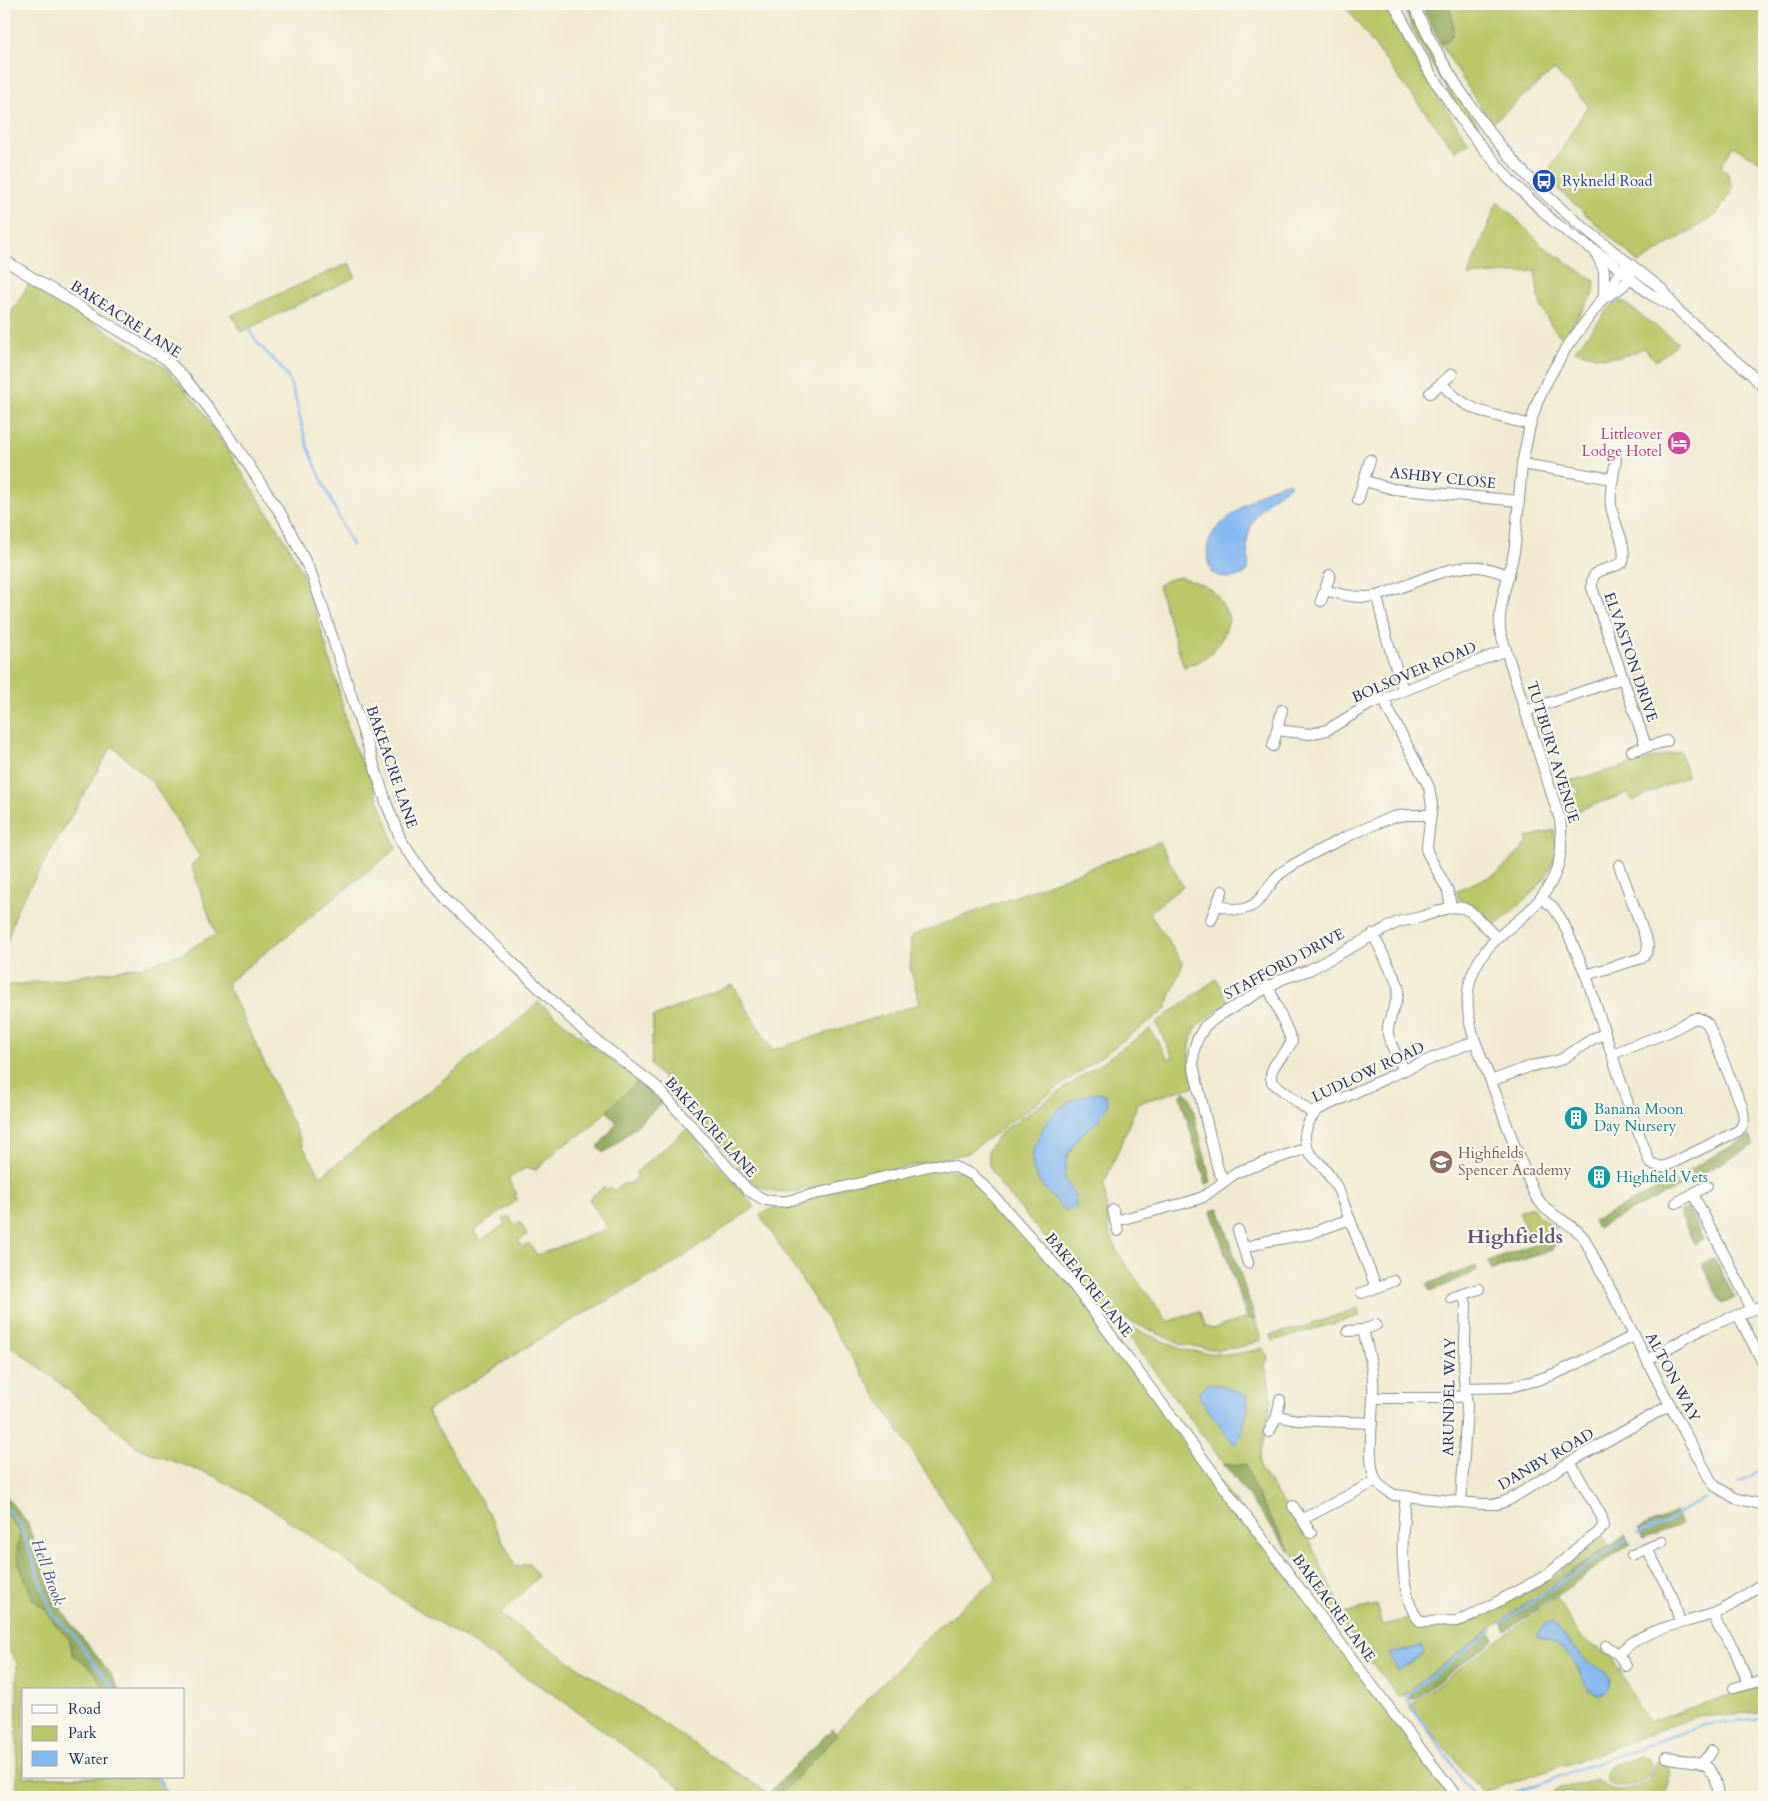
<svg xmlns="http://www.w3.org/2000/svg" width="1768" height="1801" font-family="Cardo,serif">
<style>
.green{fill:#bac668;stroke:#6a7a63;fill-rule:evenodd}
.forest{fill:#93ab5c;stroke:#576d5d}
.water{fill:#84b8f1;stroke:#5074a8}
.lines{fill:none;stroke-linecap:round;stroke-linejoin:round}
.stream{stroke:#84b8f1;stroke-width:2.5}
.minor-casing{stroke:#868c96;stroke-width:12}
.minor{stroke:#fff;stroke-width:10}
.labels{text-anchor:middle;stroke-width:4.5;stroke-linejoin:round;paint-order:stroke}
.transit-label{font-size:15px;fill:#164399;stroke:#fbf7ec;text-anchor:start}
.street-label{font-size:15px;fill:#1b2f5e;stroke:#fbf7ec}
.hotel-label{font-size:15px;fill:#b23c85;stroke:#fbf7ec;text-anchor:end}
.culture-label{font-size:15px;fill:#0d838f;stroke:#fbf7ec;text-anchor:start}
.education-label{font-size:15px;fill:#785e54;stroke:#fbf7ec;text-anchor:start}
.water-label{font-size:16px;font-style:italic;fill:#3a588a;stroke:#fbf7ec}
.district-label{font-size:20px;font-weight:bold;fill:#5f507c;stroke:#fbf7ec}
</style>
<rect width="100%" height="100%" fill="#fbf7ec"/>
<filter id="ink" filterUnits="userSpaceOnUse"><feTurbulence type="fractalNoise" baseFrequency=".02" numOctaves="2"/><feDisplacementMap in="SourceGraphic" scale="10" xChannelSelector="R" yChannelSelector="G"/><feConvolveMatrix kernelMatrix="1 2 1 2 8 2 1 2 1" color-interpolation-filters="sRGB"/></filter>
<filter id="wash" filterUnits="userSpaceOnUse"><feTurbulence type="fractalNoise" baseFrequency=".0096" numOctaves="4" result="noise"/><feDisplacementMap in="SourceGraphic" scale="20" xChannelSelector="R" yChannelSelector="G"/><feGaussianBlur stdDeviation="1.12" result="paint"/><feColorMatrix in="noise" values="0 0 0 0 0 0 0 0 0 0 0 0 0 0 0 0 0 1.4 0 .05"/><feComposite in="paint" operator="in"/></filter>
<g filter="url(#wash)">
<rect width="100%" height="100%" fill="#f0e9cf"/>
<g class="green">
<path d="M1344,4H1388C1408,54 1439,99 1469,143L1455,151L1391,68Z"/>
<path d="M1401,4H1407L1436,62L1478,125L1476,129H1473C1445,89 1421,48 1401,4Z"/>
<path d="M1448,4H1764V164L1733,146L1721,166L1727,172L1733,189L1716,215L1639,263L1545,177L1588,105L1554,70L1491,124L1437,38L1441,42C1460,41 1452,14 1448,4Z"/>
<path d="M1498,201L1544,247L1595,281L1594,293L1563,339C1540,315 1539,302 1535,271L1468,276Z"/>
<path d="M349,263L355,277L241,332L232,315Z"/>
<path d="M29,284L164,366L200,407L287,543L304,577L315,609L341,698L348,729L357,754L369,772L396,849L227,983L304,1148L321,1176L519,1020L538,1002L595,1048L638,1080L587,1131L563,1145L536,1170L527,1167L508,1179L517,1194L515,1196L518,1200L474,1231L480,1241L505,1224L503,1220L509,1216L514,1225L520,1222L527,1235L518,1240L522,1247L529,1243L537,1255L600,1232L607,1227L589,1199L604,1187L607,1190L610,1187L614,1191L624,1183L629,1184L637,1178L636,1172L687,1129L755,1207L670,1266L549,1333L427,1411L486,1509L516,1567L530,1563L538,1577L500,1615L774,1797L933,1631L997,1578L958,1523L760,1215L787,1201L915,1169L965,1171L1055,1263L1457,1797H693L559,1698L392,1593L272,1509L214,1476L140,1449L47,1373L4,1341V986L54,980L143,966L182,954L204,940L216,935L191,865L200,857L153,783L112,746L17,909L4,953V324Z"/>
<path d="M1622,301L1678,343L1656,361L1643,348C1620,361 1599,359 1575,350L1611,306Z"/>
<path d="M1180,577L1204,585L1215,593L1227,613L1229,621L1223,637L1212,652L1200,661L1184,667L1158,586L1167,580Z"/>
<path d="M1680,751L1687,776L1633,801L1628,793L1573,812L1568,796L1579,793L1577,786L1565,790L1563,783Z"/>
<path d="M1554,830C1566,873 1523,901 1495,926C1485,912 1473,906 1458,898L1457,890L1496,874L1527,844L1526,838Z"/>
<path d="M1159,842L1183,886L1149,913L1183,963L1165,1010L968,1153L805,1190C782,1193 767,1194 749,1179L684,1098L651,1066L653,1017L733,985L772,1050L920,1004L910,968L911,936Z"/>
<path d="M1216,979L1229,1002C1220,1010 1206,1017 1198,1026C1184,1044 1190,1066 1195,1086L1138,1103L1104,1184L1109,1231L1121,1258L1168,1322L1199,1311L1205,1326L1212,1329L1247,1318L1255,1319L1261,1340L1240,1347L1218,1350L1180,1344L1102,1308L1066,1262L1001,1186L989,1166L988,1150L1000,1133L1150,1029L1168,1059L1173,1057L1156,1023ZM1078,1137C1072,1148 1061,1166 1065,1178C1069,1191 1077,1193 1075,1207L1067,1211L1044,1186Z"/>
<path d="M1532,1207L1537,1215L1556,1228L1529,1238L1519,1212Z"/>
<path d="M1358,1308L1360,1316L1272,1341L1270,1335L1303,1327Z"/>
<path d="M1118,1322L1184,1350L1225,1355L1243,1353L1264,1348L1268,1358L1265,1365L1272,1399L1259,1462L1260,1469L1311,1544L1343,1613L1376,1605L1382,1625L1410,1619L1420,1627L1459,1625L1476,1619L1551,1578L1603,1536L1609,1546L1547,1587L1399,1698C1355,1640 1308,1583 1272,1520C1262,1502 1250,1484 1246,1464L1236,1466L1224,1464ZM1421,1646L1424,1653L1399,1670H1397L1396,1665L1400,1652Z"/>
<path d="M4,1506L20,1526L53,1615L114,1690H24V1777H159L169,1797H17V1663L4,1643Z"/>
<path d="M1556,1598L1582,1639L1613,1657L1647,1723L1723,1697L1764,1686V1712L1694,1717L1600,1753L1484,1792L1464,1771L1409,1706ZM1555,1624L1586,1661L1608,1674L1589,1691C1579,1670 1570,1651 1548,1639Z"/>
<path d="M1641,1755L1649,1759C1649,1762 1651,1764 1651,1767C1650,1791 1588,1797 1610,1766Z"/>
<path d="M1661,1760L1665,1764L1670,1765L1669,1784L1665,1795L1647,1797H1585C1572,1790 1567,1795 1554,1797C1549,1798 1542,1797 1537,1797L1561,1788L1582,1784L1596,1779C1602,1782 1606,1788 1612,1790C1629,1794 1654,1783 1654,1764Z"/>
</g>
<g class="forest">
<path d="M1421,4H1448C1452,15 1460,41 1441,42L1437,38Z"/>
<path d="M638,1080L663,1102L614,1146L603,1153L598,1147L617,1123L607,1111Z"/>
<path d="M1185,1091L1190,1097L1211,1182L1206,1184L1180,1096Z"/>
<path d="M1750,1136L1754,1145L1691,1180L1685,1172Z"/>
<path d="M1673,1179L1679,1187L1597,1228L1593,1221L1653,1191Z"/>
<path d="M1219,1208L1255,1319L1247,1318L1211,1211Z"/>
<path d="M1688,1208L1703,1239L1694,1244L1679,1212Z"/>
<path d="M1547,1239L1556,1243L1552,1250L1492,1270L1488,1261Z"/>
<path d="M1714,1258L1735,1298L1723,1304L1702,1264Z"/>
<path d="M1476,1266L1477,1271L1430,1292L1427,1284Z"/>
<path d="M1246,1464C1252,1494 1275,1525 1290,1552L1224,1464L1236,1466Z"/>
<path d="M4,1494L28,1524L52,1595L77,1631L110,1673L119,1690H104L96,1675L88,1666L73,1655L69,1639L55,1624L45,1609L33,1600L19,1563L17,1550L20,1532L4,1510Z"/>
<path d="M1675,1512L1682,1524L1643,1539L1639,1529Z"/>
<path d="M1625,1535L1630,1544L1506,1631L1501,1622Z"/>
<path d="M1489,1631L1494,1640L1415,1699H1409L1411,1690Z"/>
<path d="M832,1729L838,1735L777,1797H764Z"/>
</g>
<g class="water">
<path d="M1289,482L1291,485C1269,498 1250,515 1247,542C1246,552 1251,562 1247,572C1232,580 1227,580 1212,573C1206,560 1205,544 1214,532C1222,521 1258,494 1270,488C1276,486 1283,484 1289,482Z"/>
<path d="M1095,1092L1106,1096L1108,1105L1098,1121L1078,1137L1067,1156L1064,1177L1076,1198L1075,1207L1066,1211C1055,1199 1038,1185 1033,1169C1027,1149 1047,1117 1063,1106C1072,1099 1085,1096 1095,1092Z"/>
<path d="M1208,1383L1221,1385L1247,1396L1248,1409L1238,1443L1234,1444L1200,1399L1199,1391Z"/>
<path d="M1548,1623L1555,1624C1565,1636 1574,1650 1586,1660C1594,1667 1615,1672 1610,1686C1608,1691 1604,1694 1599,1696C1583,1688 1583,1675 1575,1662C1566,1648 1552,1640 1537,1637L1540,1629Z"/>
<path d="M1421,1646L1424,1653L1399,1670H1397L1389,1653L1400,1652Z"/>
</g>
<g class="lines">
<g class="stream">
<path d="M249,327C255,348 278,358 288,378C299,400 299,422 307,444C320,479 337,512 352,546"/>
<path d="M1738,1482L1750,1477L1764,1466"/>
<path d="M4,1506L20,1526L53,1615L71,1632L114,1690"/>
<path d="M1638,1533L1663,1523L1705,1498"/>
<path d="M1501,1623L1626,1539"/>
<path d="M157,1777L167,1797"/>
<path d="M1474,1797L1405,1696L1493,1630"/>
<path d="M1502,1797L1703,1725L1764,1718"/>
</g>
</g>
</g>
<g filter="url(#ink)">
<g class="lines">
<g class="minor-casing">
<g id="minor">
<path d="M1394,4L1430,73L1466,127L1509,179L1553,221L1570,234L1610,261L1650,294L1674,307L1752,375L1764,388"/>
<path d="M1413,4C1448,82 1501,157 1566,213C1598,240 1632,265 1664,291L1674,306"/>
<path d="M1596,253L1604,270V296"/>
<path d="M4,260L167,360L185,378L225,429L284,519L312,575L387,805L401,840L421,870L449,902L584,1031L656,1086L748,1190C763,1200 769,1203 787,1201L933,1165L955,1167L973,1175L992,1194L1075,1287L1359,1668L1457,1797"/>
<path d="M1632,265L1621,270L1604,297L1566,348L1547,381L1537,403L1530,425L1522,464L1515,545C1511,577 1498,597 1500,631L1560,820C1565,855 1557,883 1531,909C1517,923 1500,933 1487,949C1481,957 1475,966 1472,975C1468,986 1467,998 1468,1009C1470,1035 1483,1060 1492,1084C1506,1122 1519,1161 1536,1197C1540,1201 1543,1207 1547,1210C1560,1220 1574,1225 1584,1238L1670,1405L1710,1479L1715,1486L1735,1498L1764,1505"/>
<path d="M1606,297C1617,290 1629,285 1631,271"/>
<path d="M1442,384C1468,414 1494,414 1530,425"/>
<path d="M1430,393L1452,374"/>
<path d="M1616,459C1614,474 1609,490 1611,505C1613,524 1627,542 1623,562C1608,572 1590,566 1592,588L1646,746"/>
<path d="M1522,464L1613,479"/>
<path d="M1365,481L1393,489L1519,501"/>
<path d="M1358,500L1370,460"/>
<path d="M1325,590C1342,595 1359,599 1377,596C1407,587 1448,564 1478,567C1489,568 1499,572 1509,575"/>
<path d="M1377,596L1386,636L1403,690"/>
<path d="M1321,601L1330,575"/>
<path d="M1384,698L1388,709L1429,787L1432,805L1427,846V852L1448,891L1451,907"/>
<path d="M1525,711L1623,678"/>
<path d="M1277,730L1310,734L1327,730L1370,704L1506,650"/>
<path d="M1273,746L1282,710"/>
<path d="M1632,751L1667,741"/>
<path d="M1541,898L1553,907L1563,922L1586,975L1630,1110L1650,1163L1662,1167L1668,1165L1738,1131C1746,1123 1744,1117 1742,1107L1708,1024L1703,1020L1697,1018L1691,1020L1669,1032L1612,1054"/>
<path d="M1217,904C1227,908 1237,912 1247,908C1264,902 1268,882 1282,872C1312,852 1359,830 1393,817L1406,815H1431"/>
<path d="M1211,920L1222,891"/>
<path d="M1373,934L1398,985C1401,1002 1386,1017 1388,1034C1390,1046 1399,1059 1404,1070"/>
<path d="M1586,975L1642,958L1647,952L1648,945L1619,865"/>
<path d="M1268,986L1292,1041C1287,1055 1266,1066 1272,1082L1313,1114"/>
<path d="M1491,1081L1531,1066L1553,1062L1562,1059L1594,1038L1605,1034"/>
<path d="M1225,1181L1219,1172L1216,1162L1193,1065L1194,1050L1197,1040L1205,1026L1220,1015L1282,979L1309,970L1398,922L1421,917L1451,907L1463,908L1471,912L1496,937"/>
<path d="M1693,1194L1745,1295L1750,1309"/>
<path d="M1676,1203L1707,1186"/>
<path d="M1113,1210L1118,1231"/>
<path d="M1115,1221L1192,1201L1203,1197L1237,1172L1307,1148"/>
<path d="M1238,1230L1248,1263"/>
<path d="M1244,1248L1267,1241L1309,1234L1350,1219"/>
<path d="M1376,1287L1338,1189C1333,1181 1328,1173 1322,1166C1317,1160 1310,1155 1307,1148C1301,1134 1309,1118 1319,1109L1404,1070L1475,1041"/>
<path d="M1362,1293L1394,1281"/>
<path d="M1451,1298L1479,1289"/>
<path d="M1738,1315L1764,1365"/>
<path d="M1363,1330C1367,1346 1372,1363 1373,1380C1375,1405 1365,1460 1376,1481C1380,1487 1388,1491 1394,1495L1481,1504H1497L1509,1500L1570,1462L1670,1405"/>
<path d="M1348,1331L1363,1330L1376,1325"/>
<path d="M1647,1360L1704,1328L1764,1305"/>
<path d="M1465,1388L1510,1387L1534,1381L1557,1373L1634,1336"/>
<path d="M1374,1398H1442L1466,1396"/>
<path d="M1277,1416L1297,1420L1372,1423"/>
<path d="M1269,1432L1277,1416L1280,1400"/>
<path d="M1406,1497C1402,1527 1397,1600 1421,1622L1457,1621L1469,1617L1549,1574L1576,1549L1598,1533L1603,1526L1602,1517L1570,1462"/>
<path d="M1461,1502L1467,1405L1464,1378L1466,1304L1463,1294"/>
<path d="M1293,1506L1311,1533"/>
<path d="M1303,1519L1376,1481"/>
<path d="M1647,1549L1673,1598L1680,1623"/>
<path d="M1632,1555L1662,1542"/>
<path d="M1713,1614L1719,1628L1734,1648L1748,1683"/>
<path d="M1606,1646L1618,1654L1626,1666"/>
<path d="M1618,1654C1646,1627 1677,1626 1712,1614C1731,1608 1748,1593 1764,1582"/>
<path d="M1734,1688L1764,1680"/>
<path d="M1666,1757C1699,1766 1713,1752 1718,1797"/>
<path d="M1704,1763L1712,1751"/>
<path d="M1565,1797H1569"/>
</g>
</g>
<use href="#minor" class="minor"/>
</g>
</g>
<defs>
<g id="bus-disc" transform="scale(1.25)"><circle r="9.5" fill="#1a4fb4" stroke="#fbf7ec"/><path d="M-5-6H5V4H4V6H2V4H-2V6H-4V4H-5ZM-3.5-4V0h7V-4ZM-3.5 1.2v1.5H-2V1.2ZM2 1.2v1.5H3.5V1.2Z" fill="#fff"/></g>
<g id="hotel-disc" transform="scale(1.25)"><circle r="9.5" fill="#d1479c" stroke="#fbf7ec"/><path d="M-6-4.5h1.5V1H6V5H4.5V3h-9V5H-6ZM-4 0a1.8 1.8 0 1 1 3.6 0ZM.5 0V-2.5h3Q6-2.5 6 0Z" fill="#fff"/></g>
<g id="building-disc" transform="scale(1.25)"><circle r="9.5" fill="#0f9aa8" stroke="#fbf7ec"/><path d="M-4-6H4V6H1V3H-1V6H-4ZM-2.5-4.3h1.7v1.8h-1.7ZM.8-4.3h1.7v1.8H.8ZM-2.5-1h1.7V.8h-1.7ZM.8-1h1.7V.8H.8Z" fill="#fff"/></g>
<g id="school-disc" transform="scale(1.25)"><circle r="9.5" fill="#8d6e63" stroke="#fbf7ec"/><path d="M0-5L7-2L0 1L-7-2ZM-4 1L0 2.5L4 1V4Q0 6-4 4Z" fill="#fff"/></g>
</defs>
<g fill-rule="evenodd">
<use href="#bus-disc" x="1544" y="181"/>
<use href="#hotel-disc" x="1679" y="443"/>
<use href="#building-disc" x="1576" y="1118"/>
<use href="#school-disc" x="1441" y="1162"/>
<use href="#building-disc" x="1599" y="1177"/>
</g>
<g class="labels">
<g class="transit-label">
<text x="1562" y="186">Rykneld Road</text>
</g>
<g class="street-label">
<text transform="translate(126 319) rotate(33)" y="5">BAKEACRE LANE</text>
<text transform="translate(1443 478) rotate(6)" y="5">ASHBY CLOSE</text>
<text transform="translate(1631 657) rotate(71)" y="5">ELVASTON DRIVE</text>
<text transform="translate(1414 672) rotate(-23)" y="5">BOLSOVER ROAD</text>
<text transform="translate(1553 752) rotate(73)" y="5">TUTBURY AVENUE</text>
<text transform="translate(392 767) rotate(71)" y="5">BAKEACRE LANE</text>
<text transform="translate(1284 964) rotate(-28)" y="5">STAFFORD DRIVE</text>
<text transform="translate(1368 1072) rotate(-25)" y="5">LUDLOW ROAD</text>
<text transform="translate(711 1127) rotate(48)" y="5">BAKEACRE LANE</text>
<text transform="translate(1089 1285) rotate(51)" y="5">BAKEACRE LANE</text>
<text transform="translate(1673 1377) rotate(62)" y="5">ALTON WAY</text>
<text transform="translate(1449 1397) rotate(-89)" y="5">ARUNDEL WAY</text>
<text transform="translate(1546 1459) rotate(-30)" y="5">DANBY ROAD</text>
<text transform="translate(1334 1608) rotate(54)" y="5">BAKEACRE LANE</text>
</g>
<g class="hotel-label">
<text x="1662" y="439">Littleover<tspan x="1662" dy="17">Lodge Hotel</tspan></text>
</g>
<g class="culture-label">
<text x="1594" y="1114">Banana Moon<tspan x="1594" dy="17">Day Nursery</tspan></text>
<text x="1616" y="1182">Highfield Vets</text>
</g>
<g class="education-label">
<text x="1458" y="1158">Highfields<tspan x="1458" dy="17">Spencer Academy</tspan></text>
</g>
<g class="water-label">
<text transform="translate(49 1572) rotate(70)" y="6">Hell Brook</text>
</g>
<g class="district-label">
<text x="1515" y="1243">Highfields</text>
</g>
</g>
<rect width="1768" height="1801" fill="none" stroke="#fbf7ec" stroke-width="20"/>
<rect x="22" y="1688" width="162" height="90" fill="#fbf7ec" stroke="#a1a7b3"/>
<rect x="32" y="1705" width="25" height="8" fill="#ffffff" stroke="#a1a7b3"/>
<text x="68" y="1714" font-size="15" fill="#1b2f5e">Road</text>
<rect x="32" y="1726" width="25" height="15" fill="#bac668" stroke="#a1a7b3"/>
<text x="68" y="1738" font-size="15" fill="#1b2f5e">Park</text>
<rect x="32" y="1751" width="25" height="15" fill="#84b8f1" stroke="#a1a7b3"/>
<text x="68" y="1764" font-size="15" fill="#1b2f5e">Water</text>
</svg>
